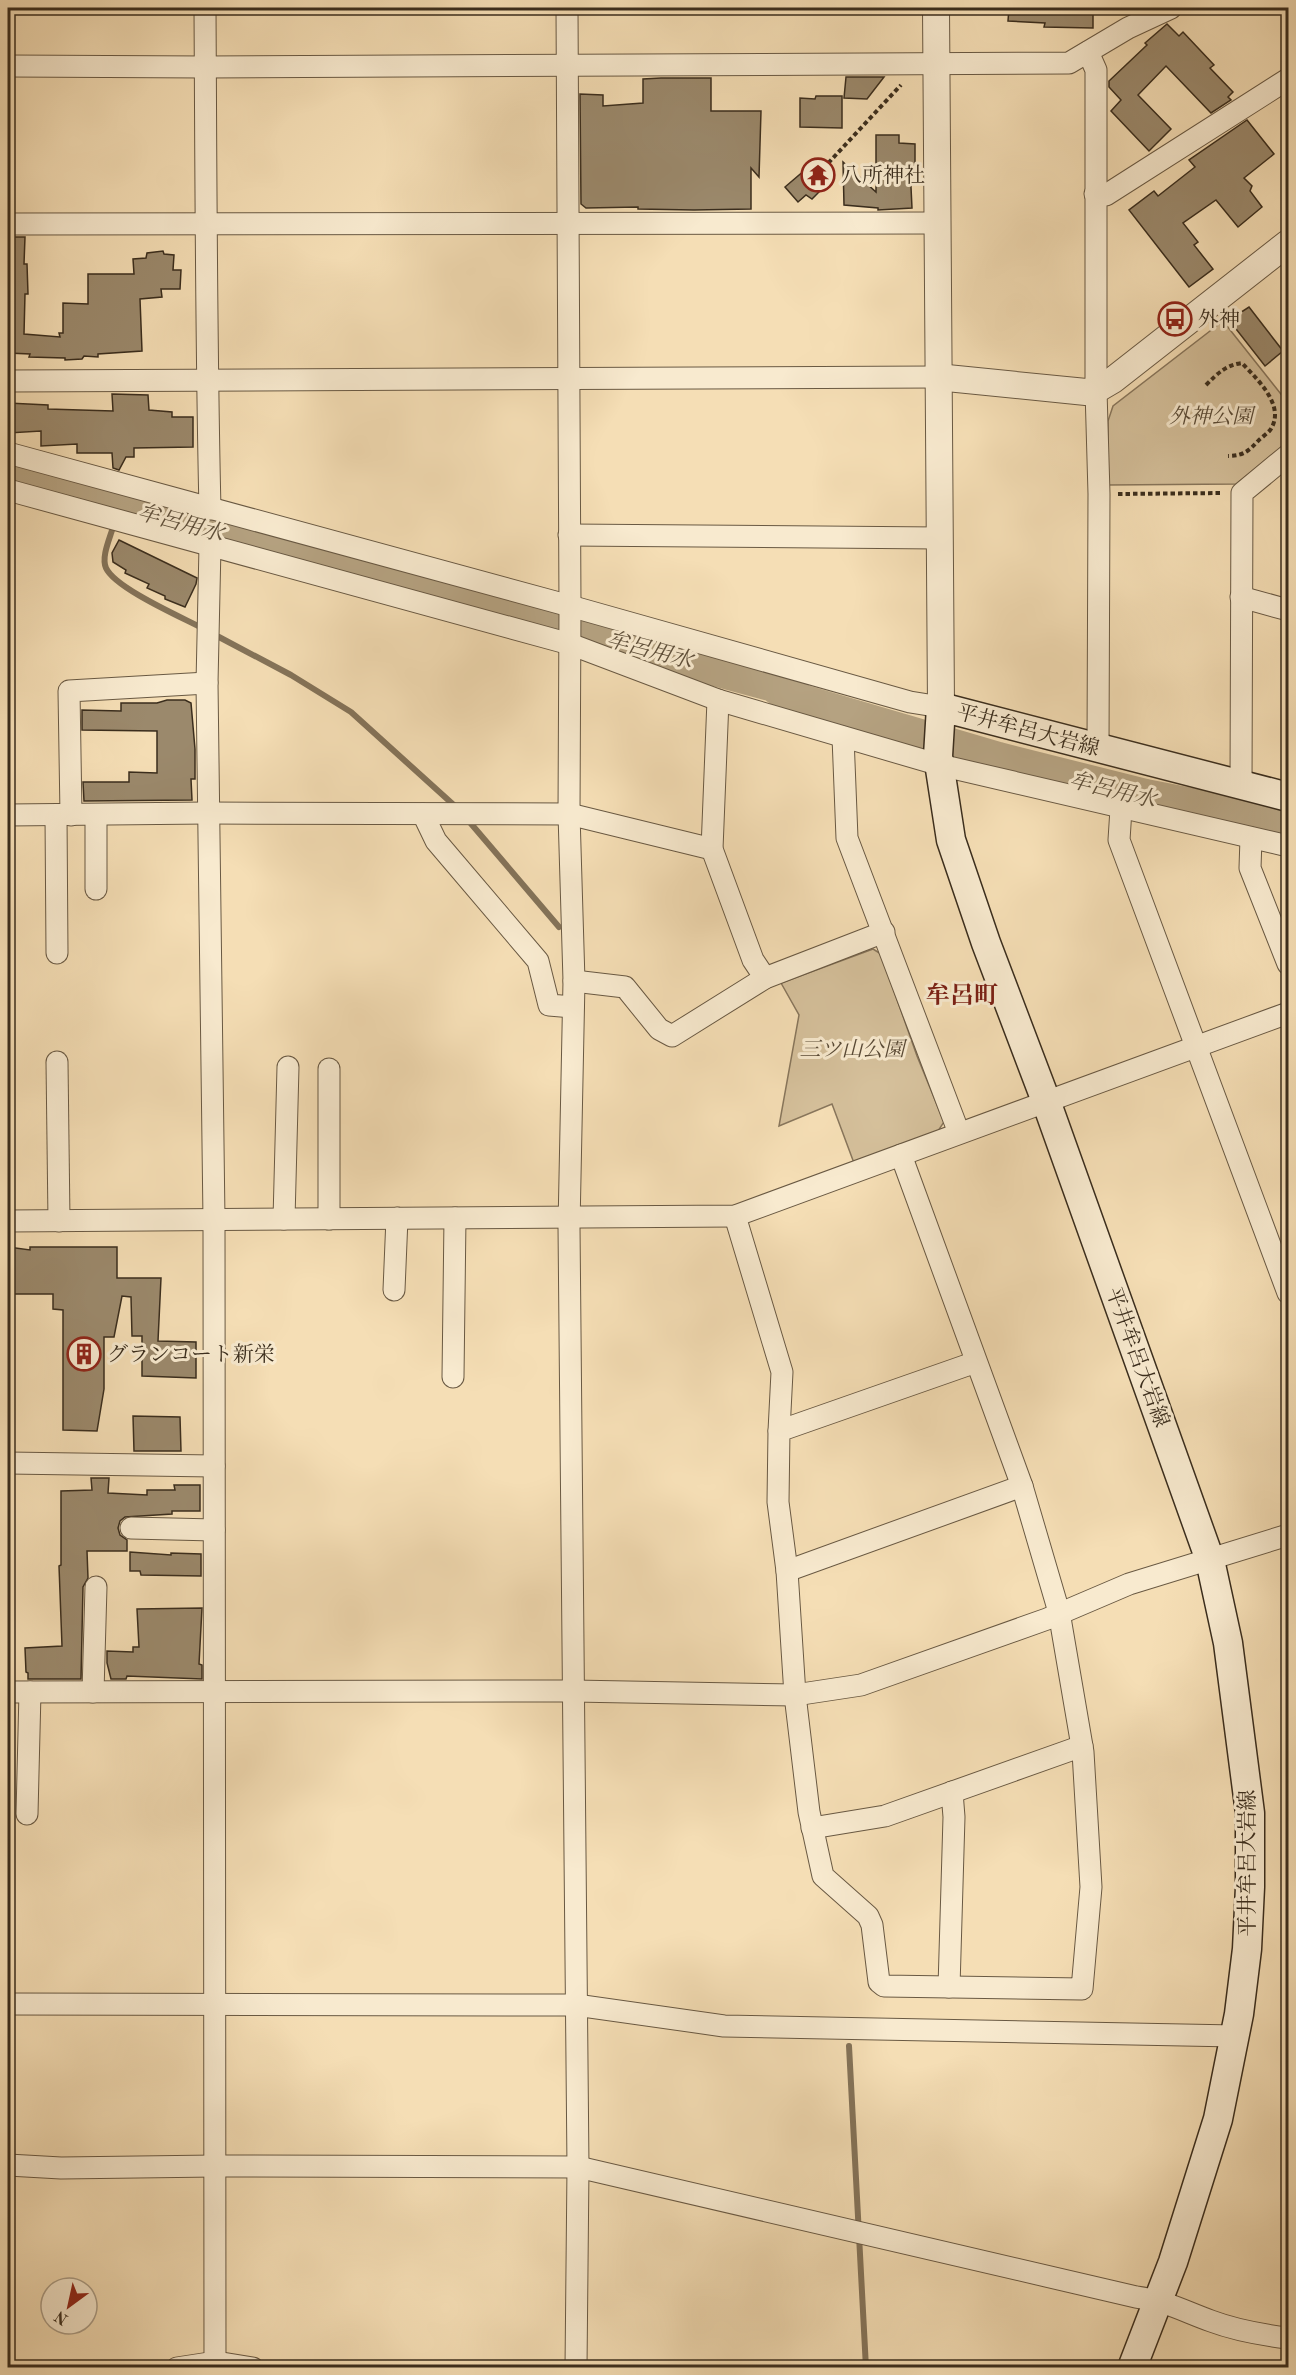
<svg xmlns="http://www.w3.org/2000/svg" width="1296" height="2375" font-family="'Old Standard TT','Noto Serif JP',serif">
<style>
.green{fill:#d5c09b;stroke:#88765c;stroke-width:1.5}
.lines{fill:none;stroke-linecap:round;stroke-linejoin:round}
.stream{stroke:#847359;stroke-width:6}
.river{stroke:#b5a281;stroke-width:38}
.building{fill:#9b896c;stroke:#3a2d1d;stroke-width:1.5}
.minor-casing{stroke:#695943;stroke-width:23}
.tertiary-casing{stroke:#695943;stroke-width:28}
.secondary-casing{stroke:#3a2d1d;stroke-width:31}
.path{stroke:#3a2d1d;stroke-width:4;stroke-dasharray:4.5 3;stroke-linecap:butt}
.minor{stroke:#f8eacf;stroke-width:21}
.tertiary{stroke:#f8eacf;stroke-width:26}
.secondary{stroke:#f8eacf;stroke-width:28}
.labels{text-anchor:middle;stroke-width:6;stroke-linejoin:round;paint-order:stroke}
.poi-label{font-size:21px;fill:#3a2d1d;stroke:#f8eacf;text-anchor:start}
.park-label{font-size:21px;font-style:italic;fill:#594a36;stroke:#f8eacf}
.street-label{font-size:21px;fill:#3a2d1d;stroke:#f8eacf}
.water-label{font-size:22px;font-style:italic;fill:#5f503b;stroke:#f8eacf}
.quarter-label{font-size:24px;font-weight:bold;fill:#7a1f14;stroke:#f8eacf}
</style>
<rect width="100%" height="100%" fill="#f5deb5"/>
<filter id="stains"><feTurbulence type="fractalNoise" baseFrequency=".00333" numOctaves="4"/><feColorMatrix values="0 0 0 0 .2 0 0 0 0 .09 0 0 0 0 .02 0 0 0 .5 -.17"/></filter>
<radialGradient id="worn" r=".72"><stop offset=".6" stop-color="#630" stop-opacity="0"/><stop offset="1" stop-color="#630" stop-opacity=".3"/></radialGradient>
<g class="green">
<path d="M1223,321L1288,403V442L1236,484L1108,485V421L1113,406Z"/>
<path d="M873,949L881,954L917,1056L944,1122L938,1131L854,1163L832,1104L779,1126L799,1015L781,983Z"/>
</g>
<g class="lines">
<g class="stream">
<path d="M113,527C110,538 101,557 106,568C115,588 181,617 202,628"/>
<path d="M219,637L291,675L351,712L456,807"/>
<path d="M467,819L559,927"/>
<path d="M849,2046L866,2368"/>
</g>
<path class="river" d="M8,475L774,683L801,703L998,761L1145,798L1288,826"/>
</g>
<g class="building">
<path d="M1009,8H1093V28L1044,27L1045,23L1008,21Z"/>
<path d="M1167,24L1179,36L1183,32L1214,65L1210,68L1233,92L1228,97L1231,100L1211,113L1166,66L1138,95L1171,129L1149,151L1111,111L1121,100L1109,87V81L1147,45L1145,43Z"/>
<path d="M846,77H884L867,99L844,98Z"/>
<path d="M661,78H711V111H761L759,177L751,168V209L694,210L638,209V207L586,208L581,204L580,94L603,95V106L643,103V79Z"/>
<path d="M816,96H842V128L800,127V98L815,99Z"/>
<path d="M1247,120L1274,154L1244,178L1252,186L1250,191L1262,207L1238,227L1216,200L1183,223L1198,242L1194,245L1213,269L1189,287L1129,210L1154,191L1158,196L1195,167L1189,160Z"/>
<path d="M876,135H899V143L915,144V166H910L912,208L878,210V208L844,205L843,162L876,192Z"/>
<path d="M814,169L821,179L820,191L812,199L806,195L798,202L785,187L805,170L809,173Z"/>
<path d="M8,237H25L24,264H27L28,294H25L24,334L60,337L59,333H63V303L88,304V274H134L133,259L146,258L147,253L163,251L164,254L174,255L173,270H181L180,289H161L162,297L140,299L142,351L98,354V357L84,356L82,359L65,360V358L29,357L30,354L8,353Z"/>
<path d="M1249,307L1283,351L1265,366L1229,320Z"/>
<path d="M112,394L148,395L149,410L172,412V417H193V447L134,448V457H126L119,470L113,468L112,453H77V444L41,446V431L8,433V403L48,405V409L113,411Z"/>
<path d="M119,540L197,578L196,584L185,607L165,599V596L147,588L149,584L125,573L126,570L113,562L112,553Z"/>
<path d="M167,700H185L191,703L195,749V779H191L192,800L84,801L83,782H129V772L157,773V731L82,730V710L121,711V703H157Z"/>
<path d="M8,1247L30,1250V1247H117V1278H161L158,1341L196,1342V1378L142,1376V1336H132L131,1297L122,1296L114,1337H104V1389L97,1431L63,1430V1310L53,1309V1294H8Z"/>
<path d="M133,1416L180,1417L181,1451H134Z"/>
<path d="M91,1478H109L108,1493L147,1495V1490H175L174,1485H200V1511H172V1514L125,1517L120,1521L118,1528L120,1535L127,1540V1551H87L88,1578L83,1587L81,1679H28V1673L26,1672L25,1648L62,1646L59,1566L61,1565V1491L92,1490Z"/>
<path d="M130,1552L171,1555V1553L201,1554V1576L141,1575L140,1571H130Z"/>
<path d="M202,1608L199,1664L202,1665V1679L127,1676L126,1679H111L107,1663V1651L133,1652V1647H139L137,1609Z"/>
</g>
<g class="lines">
<g class="minor-casing">
<g id="minor">
<path d="M205,8C206,175 206,342 210,509"/>
<path d="M567,8L570,606L569,814L574,981L569,1226L578,2167L576,2368"/>
<path d="M1088,52L1096,70V390L1099,494L1098,748"/>
<path d="M8,66L205,67L1069,63L1128,28L1171,8"/>
<path d="M1095,194L1106,195L1288,79"/>
<path d="M8,224L938,223"/>
<path d="M8,381L937,377"/>
<path d="M8,453L570,606L910,702L941,707"/>
<path d="M8,490L570,644L718,700L940,765L1288,846"/>
<path d="M569,535L939,538"/>
<path d="M210,546L207,683L214,1220L215,2368"/>
<path d="M1241,597L1288,610"/>
<path d="M718,700L712,849L753,960L765,978"/>
<path d="M843,737L847,838L959,1133"/>
<path d="M1241,786L1242,493L1288,455"/>
<path d="M1121,809L1119,840L1288,1293"/>
<path d="M423,814L436,841L538,961L549,1005L573,1007"/>
<path d="M8,815L208,813L569,814L712,849"/>
<path d="M56,815L57,953"/>
<path d="M71,815L69,691L207,683"/>
<path d="M96,815V889"/>
<path d="M1251,838L1250,868L1288,964"/>
<path d="M574,981L625,987L659,1029L672,1036L765,978L884,932"/>
<path d="M57,1062L59,1221"/>
<path d="M901,1155L1022,1486L1059,1612L1083,1752L1091,1887L1082,1989L884,1986L879,1982L872,1925L868,1916L823,1876L809,1812L795,1695L787,1571L778,1502L779,1431L976,1362"/>
<path d="M735,1216L782,1372L779,1431"/>
<path d="M284,1219L288,1067"/>
<path d="M329,1219V1069"/>
<path d="M8,1221L735,1216L1288,1013"/>
<path d="M394,1290L397,1218"/>
<path d="M453,1377L455,1218"/>
<path d="M8,1463L214,1466"/>
<path d="M131,1528L214,1530"/>
<path d="M787,1571L1022,1486"/>
<path d="M8,1692L573,1691L795,1695L861,1685L1047,1619L1129,1584L1288,1535"/>
<path d="M93,1692L96,1587"/>
<path d="M27,1814L30,1692"/>
<path d="M812,1828L885,1816L1082,1746"/>
<path d="M949,1987L954,1817L952,1792"/>
<path d="M8,2004L576,2005L724,2026L1235,2036"/>
<path d="M8,2165L61,2168L215,2166L578,2167L1136,2297C1167,2301 1183,2311 1211,2321C1235,2330 1263,2335 1288,2338"/>
<path d="M177,2368L216,2362L253,2368"/>
</g>
</g>
<g class="tertiary-casing">
<g id="tertiary">
<path d="M936,8L941,707"/>
<path d="M937,377L1086,392L1096,390L1113,380L1288,243"/>
</g>
</g>
<g class="secondary-casing">
<path id="secondary" d="M1132,2368L1173,2262L1218,2119L1239,2014L1247,1949L1250,1887V1813L1228,1643L1210,1560L1046,1101L986,943L951,840L938,756L941,707L1288,797"/>
</g>
<g class="path">
<path d="M818,174L901,85"/>
<path d="M1206,385C1218,373 1226,365 1242,363C1257,379 1284,404 1272,427C1270,432 1263,436 1259,440C1249,451 1243,456 1228,456"/>
<path d="M1118,494L1221,493"/>
</g>
<use href="#minor" class="minor"/>
<use href="#tertiary" class="tertiary"/>
<use href="#secondary" class="secondary"/>
</g>
<defs>
<g id="temple-ring" transform="scale(1.725)"><circle r="9.5" fill="#f8eacf" stroke="#8f2418" stroke-width="1.5"/><path d="M0-6L5-2H3V0L6.5 2.5H4V6H1.5V3h-3V6H-4V2.5H-6.5L-3 0V-2H-5Z" fill="#8f2418"/></g>
<g id="bus-ring" transform="scale(1.725)"><circle r="9.5" fill="#f8eacf" stroke="#8f2418" stroke-width="1.5"/><path d="M-5-6H5V4H4V6H2V4H-2V6H-4V4H-5ZM-3.5-4V0h7V-4ZM-3.5 1.2v1.5H-2V1.2ZM2 1.2v1.5H3.5V1.2Z" fill="#8f2418"/></g>
<g id="building-ring" transform="scale(1.725)"><circle r="9.5" fill="#f8eacf" stroke="#8f2418" stroke-width="1.5"/><path d="M-4-6H4V6H1V3H-1V6H-4ZM-2.5-4.3h1.7v1.8h-1.7ZM.8-4.3h1.7v1.8H.8ZM-2.5-1h1.7V.8h-1.7ZM.8-1h1.7V.8H.8Z" fill="#8f2418"/></g>
</defs>
<g fill-rule="evenodd">
<use href="#temple-ring" x="818" y="175"/>
<use href="#bus-ring" x="1175" y="319"/>
<use href="#building-ring" x="84" y="1354"/>
</g>
<g class="labels">
<g class="poi-label">
<text x="841" y="182">八所神社</text>
<text x="1198" y="326">外神</text>
<text x="107" y="1361">グランコート新栄</text>
</g>
<g class="park-label">
<text x="1211" y="423">外神公園</text>
<text x="852" y="1056">三ツ山公園</text>
</g>
<g class="street-label">
<text transform="translate(1028 730) rotate(15)" y="7">平井牟呂大岩線</text>
<text transform="translate(1138 1357) rotate(70)" y="7">平井牟呂大岩線</text>
<text transform="translate(1247 1863) rotate(-90)" y="7">平井牟呂大岩線</text>
</g>
<g class="water-label">
<text transform="translate(181 522) rotate(15)" y="8">牟呂用水</text>
<text transform="translate(650 649) rotate(15)" y="8">牟呂用水</text>
<text transform="translate(1113 789) rotate(14)" y="8">牟呂用水</text>
</g>
<g class="quarter-label">
<text x="962" y="1003">牟呂町</text>
</g>
</g>
<rect width="1296" height="2375" fill="none" stroke="#f5deb5" stroke-width="30"/>
<rect x="9" y="9" width="1278" height="2357" fill="none" stroke="#3a2d1d" stroke-width="3"/>
<rect x="15" y="15" width="1266" height="2345" fill="none" stroke="#3a2d1d" stroke-width="1.5"/>
<g transform="translate(69 2306) rotate(213)"><circle r="28" fill="#f8eacf" stroke="#ac9e88" stroke-width="1.5"/>
<path d="M0-4.5L10 22L0 15L-10 22Z" fill="#8f2418"/>
<text y="-9" font-size="16" font-weight="bold" text-anchor="middle" fill="#3a2d1d">N</text>
</g>
<rect width="100%" height="100%" filter="url(#stains)"/>
<rect width="100%" height="100%" fill="url(#worn)"/>
</svg>
